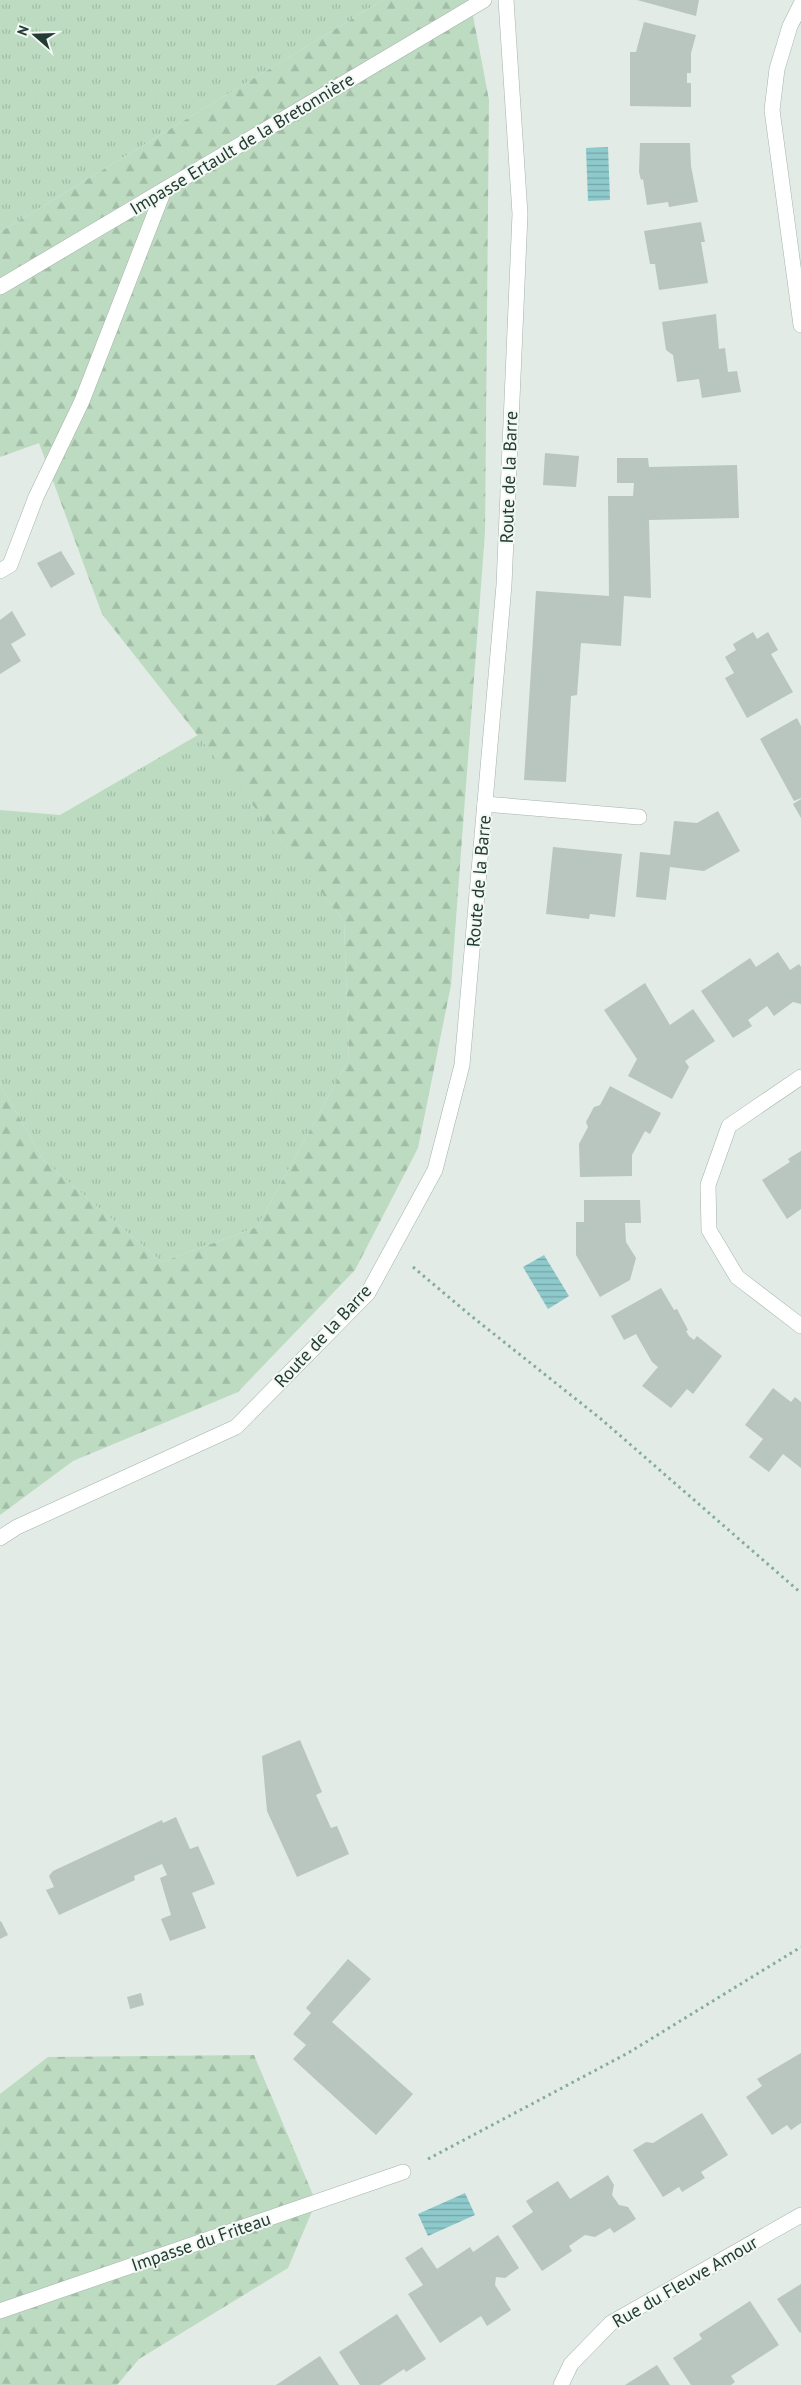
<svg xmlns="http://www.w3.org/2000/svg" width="801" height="2385" font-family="'PT Sans',sans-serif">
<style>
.grass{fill:url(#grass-tufts)}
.forest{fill:url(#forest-firs)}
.water{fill:url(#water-rules)}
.building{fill:#b8c6bf}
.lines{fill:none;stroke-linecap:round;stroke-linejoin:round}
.lane-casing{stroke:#a5b3ac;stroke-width:16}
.street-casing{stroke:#a5b3ac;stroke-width:16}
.path{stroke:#85ac9b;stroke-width:3;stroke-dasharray:2.5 4;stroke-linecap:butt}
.lane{stroke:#fff;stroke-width:15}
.street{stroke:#fff;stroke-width:15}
.labels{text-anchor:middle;stroke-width:4;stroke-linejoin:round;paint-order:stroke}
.street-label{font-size:18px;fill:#233b32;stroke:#f2f8f4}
</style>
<defs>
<pattern id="grass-tufts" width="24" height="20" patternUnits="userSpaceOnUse" patternTransform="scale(1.25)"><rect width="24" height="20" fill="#bddbc1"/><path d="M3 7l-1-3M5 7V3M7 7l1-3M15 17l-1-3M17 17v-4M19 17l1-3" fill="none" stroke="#a2bda6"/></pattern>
<pattern id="forest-firs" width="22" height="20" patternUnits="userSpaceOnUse" patternTransform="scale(1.25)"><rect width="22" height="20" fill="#bddbc1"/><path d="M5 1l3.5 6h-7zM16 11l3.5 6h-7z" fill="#a2bda6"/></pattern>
<pattern id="water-rules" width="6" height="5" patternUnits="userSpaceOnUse" patternTransform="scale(1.25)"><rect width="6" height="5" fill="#8ecacc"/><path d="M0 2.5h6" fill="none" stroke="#74a5a6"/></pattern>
</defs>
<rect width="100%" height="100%" fill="#e2ebe6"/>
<g class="grass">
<path d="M0,0H383L0,232Z"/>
<path d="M198,735L344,921L349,1059L257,1227L162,1262L44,1161L0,1084V810L60,815Z"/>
</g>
<g class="forest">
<path d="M383,0H470L489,100L485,532L451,985L418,1148L355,1270L238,1392L73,1461L0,1515V1084L44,1161L162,1262L257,1227L349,1059L344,921L102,614L39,443L0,457V232Z"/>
<path d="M254,2055L316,2202L288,2268L139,2359L117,2385H0V2094L48,2057Z"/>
</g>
<g class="water">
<path d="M608,147L610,200L588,201L586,148Z"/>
<path d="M544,1255L569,1296L548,1309L523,1267Z"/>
<path d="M465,2193L475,2215L428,2236L418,2214Z"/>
</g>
<g class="building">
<path d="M637,0H699L696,16Z"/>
<path d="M644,22L696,35L691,53V73H687V83H691V107L630,106V52H636Z"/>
<path d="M640,143H690L691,166L698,202L669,207L668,202L647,205L643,179L641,180L639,172Z"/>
<path d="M701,222L705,242H701L708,283L659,290L655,264H650L644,231Z"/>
<path d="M716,314L719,349L725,348L728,372L737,371L741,392L702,398L699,379L677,382L673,355L666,350L662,322Z"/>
<path d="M545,453L579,456L576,487L543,485Z"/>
<path d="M617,458H648L649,467L737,465L739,518L649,520L651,598L624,596L621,646L581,643L577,695L571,696L566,782L524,780L536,591L609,596L608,496H633L634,483H617Z"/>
<path d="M61,551L75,574L51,588L37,563Z"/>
<path d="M12,611L26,635L11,644L21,661L0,674V620Z"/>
<path d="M753,632L757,639L768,632L778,650L771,654L793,692L747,718L725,678L734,673L725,657L736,650L733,644Z"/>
<path d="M797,718L801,726V798L794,801L760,739Z"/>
<path d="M801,799V818L793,804Z"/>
<path d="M718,811L740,851L704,871L670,867L666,900L636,897L640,852L670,855L674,821L697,823Z"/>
<path d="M553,847L622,854L615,917L590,914L589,919L546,914Z"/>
<path d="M778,952L790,970L799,964L801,967V1004L793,1002L774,1016L767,1006L748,1020L752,1026L733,1038L701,991L750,958L756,967Z"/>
<path d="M645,983L670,1025L693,1009L715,1041L685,1061L689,1067L672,1099L628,1076L637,1059L604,1010Z"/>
<path d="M610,1086L661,1113L650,1134L645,1131L632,1155V1176L580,1177L579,1144L588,1127L586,1122L594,1107L600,1105Z"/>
<path d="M801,1151V1209L787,1219L762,1180L790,1162L788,1159Z"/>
<path d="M584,1200H640L641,1223H625L626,1242L636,1258L630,1280L600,1297L576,1255V1222H584Z"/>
<path d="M661,1288L674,1310L677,1309L688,1330L686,1331L689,1336L694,1340L697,1336L722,1356L693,1394L687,1389L671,1408L642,1386L658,1367L652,1362L636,1334L624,1340L611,1316Z"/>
<path d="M773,1388L791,1402L795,1397L801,1402V1468L783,1454L769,1472L749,1457L763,1439L745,1425Z"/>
<path d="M300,1740L322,1792L316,1795L331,1828L337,1826L349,1854L297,1877L267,1811L262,1756Z"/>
<path d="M176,1817L190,1849L198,1846L215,1884L192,1893L206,1928L170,1941L161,1919L171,1915L160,1878L167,1875L162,1864L134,1876L135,1880L59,1915L46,1890L54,1887L49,1876L53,1871L162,1820L163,1823Z"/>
<path d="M1,1921L8,1935L0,1939V1922Z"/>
<path d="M348,1959L371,1979L332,2022L413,2094L376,2135L293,2059L306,2045L293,2034L311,2013L306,2008Z"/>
<path d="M141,1993L144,2005L130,2009L127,1997Z"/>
<path d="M801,2053V2123L791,2130L787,2125L772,2135L746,2097L762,2086L757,2079Z"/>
<path d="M702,2113L728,2155L701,2172L705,2178L682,2192L679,2187L663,2197L633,2150L646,2142L653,2143Z"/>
<path d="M608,2175L614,2185L612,2195L619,2205L628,2207L636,2219L614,2233L610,2228L595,2237L585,2235L569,2246L572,2251L542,2271L512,2226L533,2212L526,2201L558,2181L570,2199Z"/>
<path d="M498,2235L519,2268L505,2278L496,2277L495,2285L511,2310L487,2326L481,2316L440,2343L408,2294L423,2285L405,2258L422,2247L437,2269L470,2247L473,2252Z"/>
<path d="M801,2284V2332L800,2333L777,2299Z"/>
<path d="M750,2301L779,2345L731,2376L735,2382L731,2385H691L673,2358L702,2339L699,2334Z"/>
<path d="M397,2314L426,2359L406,2372L404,2369L380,2385H360L339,2352Z"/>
<path d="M320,2356L339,2385H276Z"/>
<path d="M657,2365L670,2385H625Z"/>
</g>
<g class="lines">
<g class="lane-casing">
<g id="lane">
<path d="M0,287L484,0"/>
<path d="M0,571L10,565L36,497L82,401L164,190"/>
</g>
</g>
<g class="street-casing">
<g id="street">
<path d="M801,4L790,26L777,69L772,110L801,325"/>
<path d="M485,804L639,817"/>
<path d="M801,1077L729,1126L708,1185L709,1230L737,1277L801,1326"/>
<path d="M0,1538L17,1527L236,1427L368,1293L435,1170L462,1065L504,585L520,214L506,0"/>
<path d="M0,2311L403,2172"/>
<path d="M561,2385L571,2364L611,2323L801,2215"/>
</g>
</g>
<g class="path">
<path d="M413,1267L470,1315L601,1419L801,1593"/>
<path d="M428,2159L628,2053L801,1947"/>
</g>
<use href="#lane" class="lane"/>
<use href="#street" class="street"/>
</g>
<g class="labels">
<g class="street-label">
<text transform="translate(242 144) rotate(-31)" y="6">Impasse Ertault de la Bretonnière</text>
<text transform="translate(509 477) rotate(-88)" y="6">Route de la Barre</text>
<text transform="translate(479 881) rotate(-85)" y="6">Route de la Barre</text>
<text transform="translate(323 1336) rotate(-47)" y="6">Route de la Barre</text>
<text transform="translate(201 2242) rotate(-19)" y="6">Impasse du Friteau</text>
<text transform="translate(685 2282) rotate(-30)" y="6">Rue du Fleuve Amour</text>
</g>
</g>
<g transform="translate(35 35) rotate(290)" stroke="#f2f8f4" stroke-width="4" paint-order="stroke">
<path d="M0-4L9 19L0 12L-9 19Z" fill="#233b32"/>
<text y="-8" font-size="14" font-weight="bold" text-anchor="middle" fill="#233b32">N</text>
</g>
</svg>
